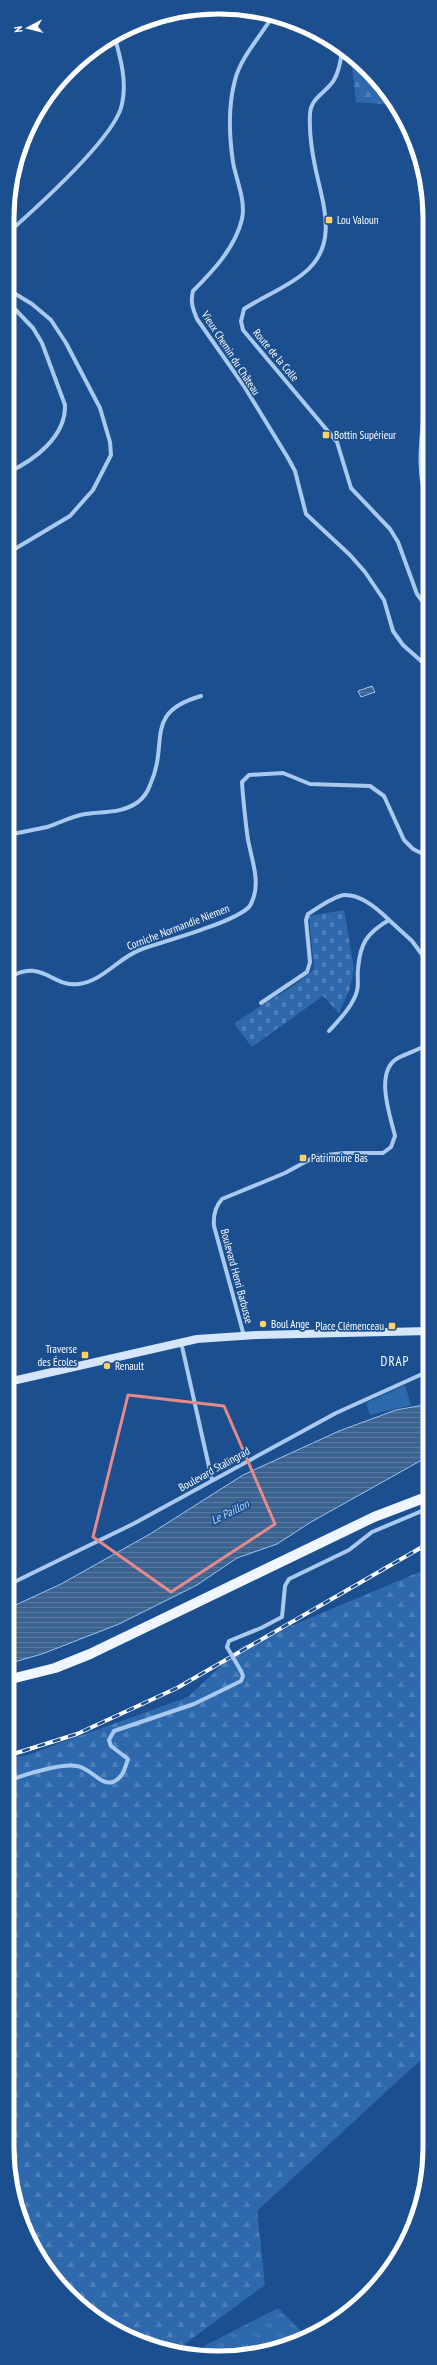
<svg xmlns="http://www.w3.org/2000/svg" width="437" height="2365" font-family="'PT Sans Narrow',sans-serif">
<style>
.grass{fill:url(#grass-tufts)}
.forest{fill:url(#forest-firs)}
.cemetery{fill:url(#cemetery-stones)}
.green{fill:#2e69ad}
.water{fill:url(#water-rules);stroke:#9cc4f0}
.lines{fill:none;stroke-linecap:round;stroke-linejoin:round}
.street{stroke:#a9c9ee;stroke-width:4}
.secondary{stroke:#d6e6fa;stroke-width:8}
.primary{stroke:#f0f6ff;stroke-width:10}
.rail-casing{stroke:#fff;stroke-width:4}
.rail{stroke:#1b4f8f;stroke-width:2.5;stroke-dasharray:8;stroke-linecap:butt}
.street-bridge{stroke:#a9c9ee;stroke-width:4}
.marked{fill:none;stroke:#e88989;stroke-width:3;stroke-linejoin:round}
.poi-dot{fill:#ffd166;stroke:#1b4f8f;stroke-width:1.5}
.labels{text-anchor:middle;stroke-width:3.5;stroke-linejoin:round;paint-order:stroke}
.poi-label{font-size:11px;fill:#fff;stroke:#1b4f8f;text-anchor:start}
.street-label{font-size:11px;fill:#fff;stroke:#1b4f8f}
.water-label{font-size:12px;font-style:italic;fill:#b5d3f5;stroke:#1b4f8f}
.quarter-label{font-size:13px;letter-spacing:1px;fill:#fff;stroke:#1b4f8f}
.rim{fill:none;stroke:#fff;stroke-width:5}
</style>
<defs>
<pattern id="grass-tufts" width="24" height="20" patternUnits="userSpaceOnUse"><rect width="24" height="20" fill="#2e69ad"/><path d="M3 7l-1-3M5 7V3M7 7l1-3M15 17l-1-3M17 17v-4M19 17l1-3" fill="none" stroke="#4d80b9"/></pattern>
<pattern id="forest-firs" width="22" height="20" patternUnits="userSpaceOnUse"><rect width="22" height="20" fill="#2e69ad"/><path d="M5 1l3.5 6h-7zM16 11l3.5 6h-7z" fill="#4d80b9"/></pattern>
<pattern id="cemetery-stones" width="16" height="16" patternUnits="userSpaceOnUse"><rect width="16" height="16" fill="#2e69ad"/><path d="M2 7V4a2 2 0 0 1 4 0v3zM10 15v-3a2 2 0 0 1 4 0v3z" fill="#4d80b9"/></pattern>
<pattern id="water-rules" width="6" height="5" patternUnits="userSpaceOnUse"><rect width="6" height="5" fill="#3c6290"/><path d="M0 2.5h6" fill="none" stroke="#597aa1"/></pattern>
</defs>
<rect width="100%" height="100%" fill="#1b4f8f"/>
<path class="grass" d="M278,2308L306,2336L287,2347L205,2358L189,2354Z"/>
<g class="forest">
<path d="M351,57L368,69L394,105L356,102Z"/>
<path d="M429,1568L428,2053L257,2211L265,2285L175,2351L137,2342L69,2296L23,2227L7,2146V1759L27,1755L188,1697L241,1647Z"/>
</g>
<path class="cemetery" d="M344,910L354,969L349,991L339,1013L323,996L252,1047L234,1024C260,1004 290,992 314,969L309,916Z"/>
<path class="green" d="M405,1385L411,1405L370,1415L366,1403Z"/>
<g class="water">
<path d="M372,686L375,692L361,697L358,691Z"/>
<path d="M429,1404V1456L311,1522L277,1544L237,1558L197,1585L119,1624L42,1654L7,1664V1609L61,1584L150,1534L243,1475L339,1431L396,1410Z"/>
</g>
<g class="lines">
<g class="street">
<path d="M272,17C260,37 241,57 235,80C228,106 229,135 233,162C236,180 246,200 242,219C235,248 213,271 193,291C190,302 193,309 197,319L244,386L288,458L295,471L306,514L350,555L365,572L384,600L393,631L403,645L429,668"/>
<path d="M342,50C341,60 339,71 334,80C326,93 311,97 310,114C309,132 312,153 316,171C324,207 338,246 304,273C286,288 264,296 244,309L241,321L243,330L337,442L351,488L390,529L398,542L417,594L429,610"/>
<path d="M9,232C36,208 116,137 122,104C127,82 121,60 115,38"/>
<path d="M9,472C34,460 66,437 65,405L42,343L33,328L9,303"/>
<path d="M429,507C416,475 421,443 424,410L426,404L429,402"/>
<path d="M8,553L70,516L93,490L111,455L110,442L100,408L66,343L51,320L32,304L9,290"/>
<path d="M8,835C21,832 34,830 47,827C60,823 72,816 85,814C104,811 121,814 138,802C143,798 148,791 150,785C170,742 142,713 201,696"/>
<path d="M8,978C42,957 52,988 79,984C103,981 119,957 142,949C165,941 233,923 249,907C251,905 253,899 254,896C260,877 249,852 247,833C245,816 243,799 242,782L249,775L283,773L310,784L370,786L384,796L404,840L413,849L429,857"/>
<path d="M261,1003L307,972L310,962L306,920L308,914C318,908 332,897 344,895C361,894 378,909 389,920"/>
<path d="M329,1031C339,1020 353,1006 357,991C359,984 357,976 358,969C360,943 367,933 389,920L412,941L429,964"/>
<path d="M424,1047L429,1055"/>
<path d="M244,1336L214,1226C213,1215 215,1207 222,1199L285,1173L316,1156L346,1153H383L391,1147L395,1136C390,1115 374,1071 398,1058C409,1052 420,1050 429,1043"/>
<path d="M181,1342L212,1480"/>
<path d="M8,1585L133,1524L336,1413L429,1371"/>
<path d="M227,1647L229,1641L261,1628L282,1617L285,1586L289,1579L349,1550L372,1532L429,1508"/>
<path d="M7,1781C24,1775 60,1763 77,1766C89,1767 101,1786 113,1782C123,1778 125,1768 128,1759L111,1746L109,1740L114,1731L194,1704L241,1681L243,1676L241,1671"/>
<path d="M428,2174V2167"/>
</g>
<path class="secondary" d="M8,1382L197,1339L257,1335L429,1331"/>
<path class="primary" d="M7,1680L55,1668L90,1654L374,1517L429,1496"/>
<g class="rail-casing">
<path id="rail" d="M7,1756L77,1734L177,1688L429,1543"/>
</g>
<use href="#rail" class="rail"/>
<path class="street-bridge" d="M227,1647L241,1671"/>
</g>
<path class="marked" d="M128,1395L224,1406L275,1524L171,1592L93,1537Z"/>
<g class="poi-dot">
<rect x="325" y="216" width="8" height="8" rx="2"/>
<rect x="322" y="431" width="8" height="8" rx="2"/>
<rect x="299" y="1154" width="8" height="8" rx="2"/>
<circle cx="263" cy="1324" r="4"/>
<rect x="388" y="1322" width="8" height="8" rx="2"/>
<rect x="81" y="1351" width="8" height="8" rx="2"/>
<circle cx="107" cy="1366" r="4"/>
</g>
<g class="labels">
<g class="poi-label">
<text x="337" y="224">Lou Valoun</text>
<text x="334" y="439">Bottin Supérieur</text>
<text x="311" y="1162">Patrimoine Bas</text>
<text x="271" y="1328">Boul Ange</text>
<text x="384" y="1330" text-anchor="end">Place Clémenceau</text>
<text x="77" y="1353" text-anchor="end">Traverse<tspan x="77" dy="13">des Écoles</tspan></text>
<text x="115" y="1370">Renault</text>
</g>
<g class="street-label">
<text transform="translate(231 353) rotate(57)" y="4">Vieux Chemin du Château</text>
<text transform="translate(276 355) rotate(50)" y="4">Route de la Colle</text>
<text transform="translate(178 927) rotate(-21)" y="4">Corniche Normandie Niemen</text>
<text transform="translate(237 1276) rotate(75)" y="4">Boulevard Henri Barbusse</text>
<text transform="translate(214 1469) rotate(-29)" y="4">Boulevard Stalingrad</text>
</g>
<g class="water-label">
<text transform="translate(230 1512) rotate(-26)" y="4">Le Paillon</text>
</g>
<g class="quarter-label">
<text x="395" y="1366">DRAP</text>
</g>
</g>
<path d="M0 0H437V2365H0ZM218 14H219A204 204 0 0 1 423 218V2147A204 204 0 0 1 219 2351H218A204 204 0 0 1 14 2147V218A204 204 0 0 1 218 14Z" fill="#1b4f8f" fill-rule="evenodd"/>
<path class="rim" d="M218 14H219A204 204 0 0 1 423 218V2147A204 204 0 0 1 219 2351H218A204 204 0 0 1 14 2147V218A204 204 0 0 1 218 14Z"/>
<g transform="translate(28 28) rotate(263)" stroke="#1b4f8f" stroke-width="3" paint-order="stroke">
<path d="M0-3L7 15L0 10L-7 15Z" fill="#ffffff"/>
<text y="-6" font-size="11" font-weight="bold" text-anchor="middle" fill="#ffffff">N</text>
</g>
</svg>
